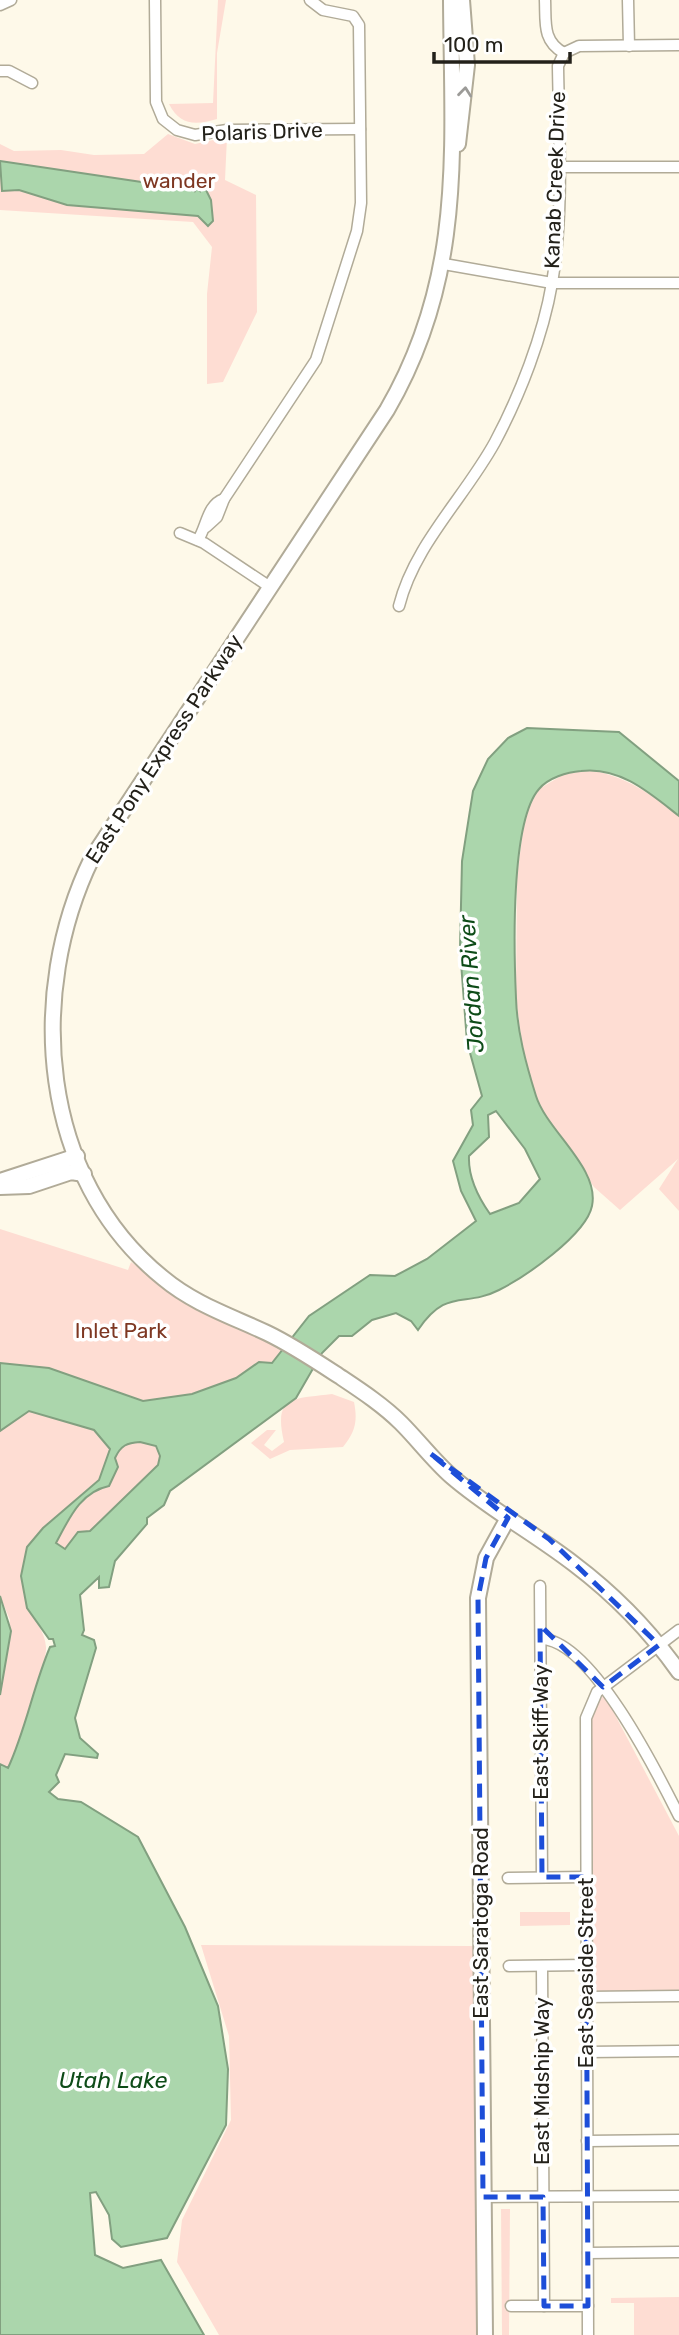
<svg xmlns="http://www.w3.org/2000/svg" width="679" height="2335" font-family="Rubik,sans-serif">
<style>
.green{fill:#feddd3}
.water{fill:#abd6ac;stroke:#82a080;stroke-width:2;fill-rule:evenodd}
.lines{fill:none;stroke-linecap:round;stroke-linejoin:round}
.street-casing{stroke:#b1ab98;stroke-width:13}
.secondary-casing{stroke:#b1ab98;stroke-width:18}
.street{stroke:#fff;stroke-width:10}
.secondary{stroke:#fff;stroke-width:14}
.oneway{stroke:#9c9b98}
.marked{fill:none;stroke:#1d4ed8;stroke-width:5;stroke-dasharray:14 9;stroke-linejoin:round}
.labels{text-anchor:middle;stroke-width:7;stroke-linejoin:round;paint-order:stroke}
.street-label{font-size:21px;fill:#23211a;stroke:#fff}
.park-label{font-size:21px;fill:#7e3722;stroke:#fff}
.water-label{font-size:23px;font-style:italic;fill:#0e4c18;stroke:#fff}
</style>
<rect width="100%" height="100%" fill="#fef9e9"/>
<g class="green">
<path d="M218,0H226L217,53V119C196,125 180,126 169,104L213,103Z"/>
<path d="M168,134L195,144L227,137L225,180L256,195L257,312L223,382L207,384V294L212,247L193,222L0,210V144L14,151L61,150L94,155L144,154Z"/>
<path d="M591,770C628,778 650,793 679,816V1211L659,1189L678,1159L620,1210L594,1187L540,1109L524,1059L516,999L517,877L525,815L539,789L566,773Z"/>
<path d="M0,1229L128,1270L131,1262L191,1305L261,1337L283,1350L272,1363L259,1362L236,1378L192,1394L143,1401L49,1368L0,1363Z"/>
<path d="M332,1394L354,1402C358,1422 355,1432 343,1447L290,1450L270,1459L251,1443L267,1430H276L264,1445L272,1451L284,1442C273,1395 293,1399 332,1394Z"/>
<path d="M29,1411L95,1430L110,1449L99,1480L43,1528L27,1608C35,1620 45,1632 46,1647C47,1668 18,1747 8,1768L0,1764V1693L10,1620L0,1596V1431Z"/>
<path d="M140,1442L156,1446L160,1456L158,1465L90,1532H78L65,1549L56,1543L82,1498L95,1488L119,1448L128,1443Z"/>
<path d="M604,1694L679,1836V1991H592L590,1717Z"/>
<path d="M520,1912H570V1925L520,1926Z"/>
<path d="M201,1945L473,1946L482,2335H219L177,2262L182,2220L231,2120L229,2036Z"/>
<path d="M501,2209H510L509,2335H502Z"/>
<path d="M679,2297V2335H634V2303H611V2298Z"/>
</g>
<g class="water">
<path d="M0,161L155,184L167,189L193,187L195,191L197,188L200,191L201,186H204L211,200L213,221L208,226L198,216L67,205L19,190L2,191Z"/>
<path d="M527,728L619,732L679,781V816C651,794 620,766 581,771C567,772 548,778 539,789C510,822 514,953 516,998C517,1031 526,1064 536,1096C547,1131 600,1168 592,1206C586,1235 525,1277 499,1290C464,1308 447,1287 418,1330L411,1321L396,1313L372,1320L352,1336H339L322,1353L296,1398L170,1491L164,1505L147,1518V1524L115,1561L109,1587L99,1588V1577L80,1595L84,1630L82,1635L94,1640L96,1648L75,1718L80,1738L98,1754L97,1758L65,1754L56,1775L59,1782L49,1792L58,1799L81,1802L138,1837L185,1927L218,2006L228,2069L226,2125L167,2238L121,2247L112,2239L109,2215L96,2192L90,2193L95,2255L123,2268L161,2260L204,2335H0V1764L8,1768C26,1729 33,1687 50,1647L55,1646L53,1639H49L27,1608L21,1576L27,1547L43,1528L99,1480L110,1449L94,1430L29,1411L0,1431V1363L49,1368L143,1401L192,1394L236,1378L259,1362L272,1363L309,1316L370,1275L395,1276L427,1259L476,1221L461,1191L453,1161L473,1125L471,1110L482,1096L467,1042L460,949L462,861L473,791L488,759L508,738ZM496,1111L525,1149L540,1179L519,1203L490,1214C478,1197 468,1178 469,1156L489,1137L488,1115ZM140,1442L156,1446L160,1456L158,1465L90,1531L78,1532L65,1549L56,1543C69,1519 80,1492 109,1486L118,1467L115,1458C121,1445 127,1443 140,1442Z"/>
<path d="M0,1596L11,1631L0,1695Z"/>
</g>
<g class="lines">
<g class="street-casing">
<g id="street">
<path d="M155,0L156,102L163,119L177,130L195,135L227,130L360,129"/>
<path d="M545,0C546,22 542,41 564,53"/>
<path d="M628,0L629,46"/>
<path d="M0,5L11,0"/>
<path d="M564,53L579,46L679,45"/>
<path d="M0,71H9L32,83"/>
<path d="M560,167H679"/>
<path d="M444,264L552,283H679"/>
<path d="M206,527L217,517L224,499L316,360L357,231L361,203L359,25L353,16L323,10L310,0"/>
<path d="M180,533L204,543L270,587"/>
<path d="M198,540C207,526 207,505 224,499"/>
<path d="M399,606C414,545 465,497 495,442C520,395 543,336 552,283C564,213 559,136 558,66L564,53"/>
<path d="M540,1586L542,1877"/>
<path d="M541,1639C591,1639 658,1774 679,1816"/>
<path d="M508,1878L586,1877"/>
<path d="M509,1966L586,1965"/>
<path d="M542,1966L544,2306"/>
<path d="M587,1997L679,1996"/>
<path d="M587,2052L679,2051"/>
<path d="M587,2141L679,2140"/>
<path d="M483,2197L679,2196"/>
<path d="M588,2253L679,2252"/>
<path d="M511,2306H588"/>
<path d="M588,2335L586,1718L597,1692L679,1630"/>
</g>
</g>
<g class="secondary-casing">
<g id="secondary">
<path d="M451,0C452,149 465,276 387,410L92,858C26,993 39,1178 163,1278C194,1304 231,1316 267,1333C292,1345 316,1361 339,1376C360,1390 383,1405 401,1423C418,1440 433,1460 451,1476C489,1509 534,1533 574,1564C615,1595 650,1631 679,1672"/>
<path d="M458,144L467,65L462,0"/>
<path d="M0,1181L77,1156"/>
<path d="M0,1187L29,1186L71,1172L84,1174"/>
<path d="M485,2335L478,1598L486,1558L508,1518"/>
</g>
</g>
<use href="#street" class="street"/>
<use href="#secondary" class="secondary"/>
</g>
<defs><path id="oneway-chevron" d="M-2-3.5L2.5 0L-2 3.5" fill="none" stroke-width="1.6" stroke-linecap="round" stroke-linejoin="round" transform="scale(1.75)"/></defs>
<use class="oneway" href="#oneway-chevron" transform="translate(465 92) rotate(-84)"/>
<path class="marked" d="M431,1454L549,1539L659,1645L603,1687L540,1625L542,1877H586L588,2306H544L543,2197H483L478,1598L486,1558L508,1518Z"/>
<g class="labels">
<g class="street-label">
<text transform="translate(262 132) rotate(-2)" y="7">Polaris Drive</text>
<text transform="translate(555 180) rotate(-88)" y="7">Kanab Creek Drive</text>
<text transform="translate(164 749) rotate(-57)" y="7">East Pony Express Parkway</text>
<text transform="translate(541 1732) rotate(-90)" y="7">East Skiff Way</text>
<text transform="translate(481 1923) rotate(-90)" y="7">East Saratoga Road</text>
<text transform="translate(586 1973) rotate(-90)" y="7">East Seaside Street</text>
<text transform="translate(542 2081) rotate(-90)" y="7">East Midship Way</text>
</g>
<g class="park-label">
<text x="179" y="188">wander</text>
<text x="121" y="1338">Inlet Park</text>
</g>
<g class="water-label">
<text transform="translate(471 984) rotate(-94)" y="8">Jordan River</text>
<text x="113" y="2088">Utah Lake</text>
</g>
</g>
<path d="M434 52v10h136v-10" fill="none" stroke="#23211a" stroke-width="3.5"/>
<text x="444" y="52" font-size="21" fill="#23211a" stroke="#ffffff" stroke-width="5" paint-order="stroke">100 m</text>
</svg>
